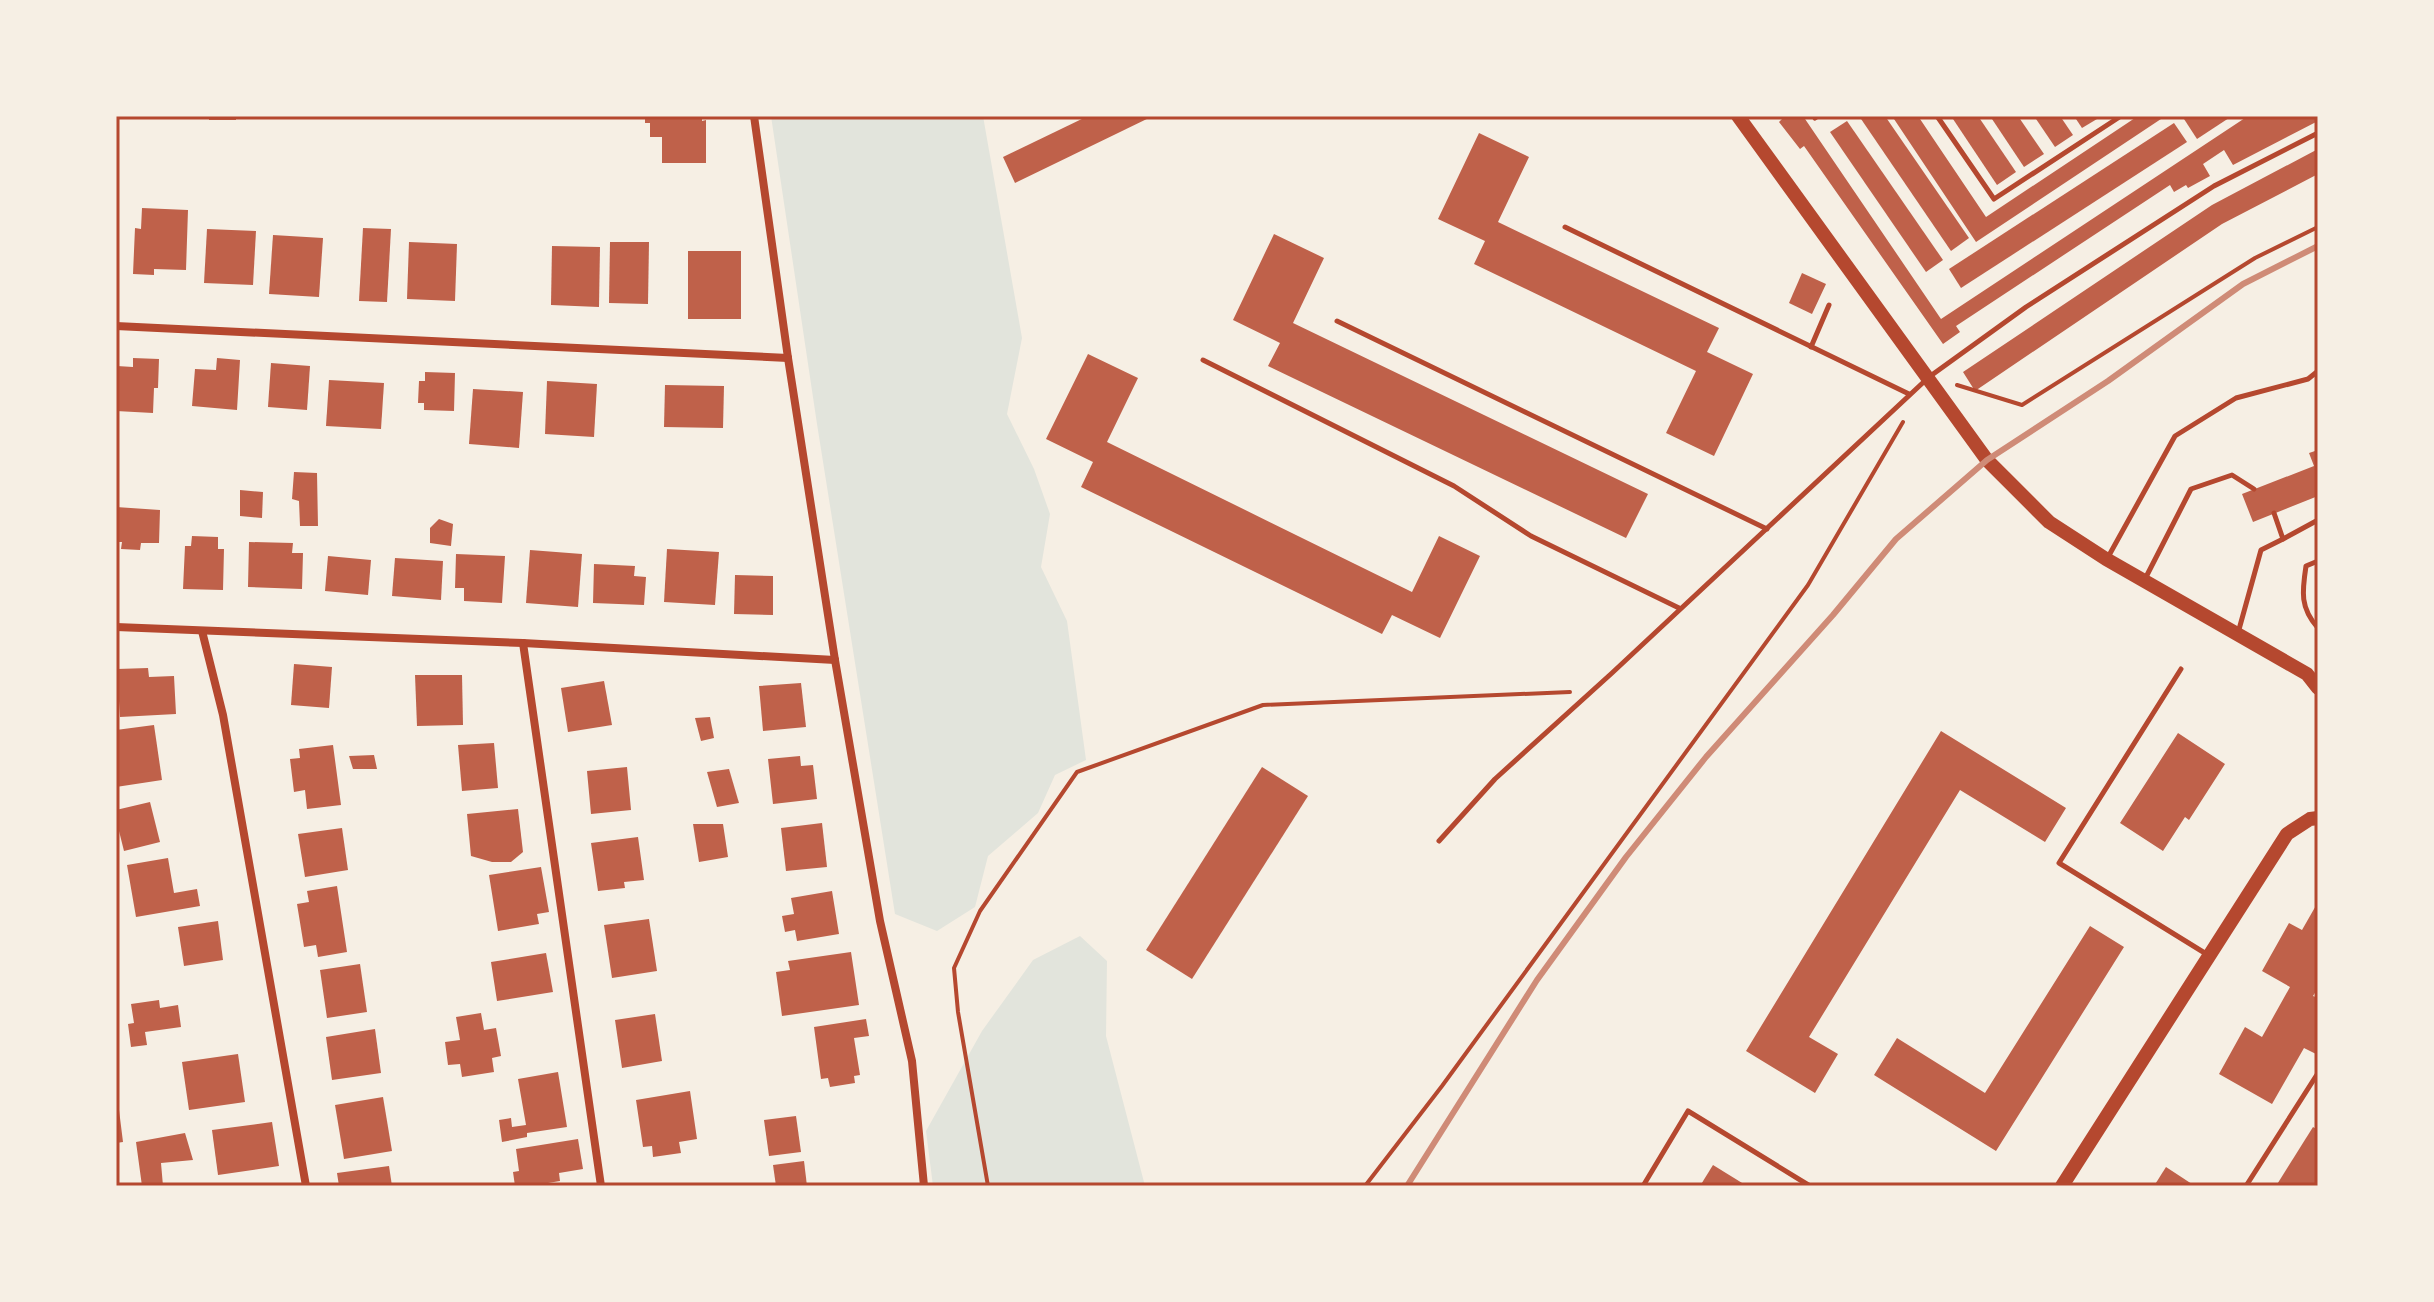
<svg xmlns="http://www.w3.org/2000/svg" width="2434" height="1302" font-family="'DejaVu Sans',sans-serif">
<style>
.green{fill:#e2e4dc}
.building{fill:#bf614a}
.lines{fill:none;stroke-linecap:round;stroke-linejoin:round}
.path{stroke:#b5482f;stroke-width:4}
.service{stroke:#b5482f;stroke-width:5}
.minor{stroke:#b5482f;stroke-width:8}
.tertiary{stroke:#b5482f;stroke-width:14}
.rail{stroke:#cf8b77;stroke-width:6}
.neatline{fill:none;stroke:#b5482f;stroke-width:3}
</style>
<rect width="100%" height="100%" fill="#f6efe4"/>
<g class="green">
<path d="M771,116H983L1022,338L1007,414L1034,469L1050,514L1041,567L1067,621L1086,760L1055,775L1038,813L988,856L975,907L937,931L895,914L817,424Z"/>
<path d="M1080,936L1107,961L1106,1036L1145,1186H933L926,1131L982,1031L1033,960Z"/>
</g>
<g class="building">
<rect x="209" y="116" width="27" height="4"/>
<path d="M645,116H702V121L706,120V163H662V137H650V123H645Z"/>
<path d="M1088,116H1153L1015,183L1003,157Z"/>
<path d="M1782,116H1803L1941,319L2248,116H2318V121L2233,165L2224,150L2203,164L2210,176L2188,188L2186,185L2174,192L2170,185L1956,326L1960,332L1943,344L1804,146L1800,149L1779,122L1783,118Z"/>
<path d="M1859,116H1885L1969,238L1951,251Z"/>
<path d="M1892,116H1918L1986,217L2138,116H2159L2161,119L1976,242Z"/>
<path d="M1951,116H1978L2016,172L1997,185Z"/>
<path d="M1990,116H2018L2044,154L2024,167Z"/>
<path d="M2034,116H2060L2073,135L2055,147Z"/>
<path d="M2074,116H2102L2082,128Z"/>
<path d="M2189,116H2232L2197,139L2184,119Z"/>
<path d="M1847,121L1943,260L1926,272L1830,132Z"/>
<path d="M2174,123L2187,142L1961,288L1949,269Z"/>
<path d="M1479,133L1529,157L1498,222L1719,328L1707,352L1753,374L1714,456L1666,433L1696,371L1474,264L1485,241L1438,219Z"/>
<path d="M2318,149V174L2222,224L1975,391L1963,372L2212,205Z"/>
<path d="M142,208L188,210L186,270L154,269V275L133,274L135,228L141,229Z"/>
<path d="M363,228L391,229L387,302L359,301Z"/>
<path d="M207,229L256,231L253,285L204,283Z"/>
<path d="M1274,234L1324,258L1293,323L1648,494L1626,538L1268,366L1280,343L1233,320Z"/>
<path d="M273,235L323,238L319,297L269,294Z"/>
<path d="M409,242L457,244L455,301L407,299Z"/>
<path d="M610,242H649L648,304L609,303Z"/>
<path d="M552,246L600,247L599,307L551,305Z"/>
<rect x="688" y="251" width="53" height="68"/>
<path d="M1802,273L1826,284L1812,314L1789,303Z"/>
<path d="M1088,354L1138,378L1107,442L1412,592L1439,536L1480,556L1440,638L1392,615L1382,634L1081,487L1093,462L1046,439Z"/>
<path d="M133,358L159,359L158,388H154L153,413L116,411L117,366L133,367Z"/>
<path d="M217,358L240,360L237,410L192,406L195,369L216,370Z"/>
<path d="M271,363L310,366L307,410L268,407Z"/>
<path d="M425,372L455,373L454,411L424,410V403H418L419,381H425Z"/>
<path d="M329,380L384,383L381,429L326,426Z"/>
<path d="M547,381L597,384L594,437L545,434Z"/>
<path d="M665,385L724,386L723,428L664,427Z"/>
<path d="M473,389L523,392L519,448L469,444Z"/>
<path d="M2318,450V496L2253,522L2242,494L2314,466L2309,453Z"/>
<path d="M294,472L317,473L318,526H300L299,501L292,499Z"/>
<path d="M240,490L263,492L262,518L240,516Z"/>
<path d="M116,507L160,510L159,543H141L140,550L121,549L122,542H116Z"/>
<path d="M439,519L453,524L451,546L430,543V528Z"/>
<path d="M192,536L218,537V549H224L223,590L183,589L185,546H191Z"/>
<path d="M249,542L293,543L292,553H303L302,589L248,587Z"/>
<path d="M667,549L719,552L715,605L664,602Z"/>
<path d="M530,550L582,554L578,607L526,603Z"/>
<path d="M456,554L505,556L502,603L464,601V588H455Z"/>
<path d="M328,556L371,560L368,595L325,591Z"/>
<path d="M395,558L443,561L441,600L392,596Z"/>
<path d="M594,564L635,566L634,576L646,577L644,605L593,603Z"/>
<path d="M735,575L773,576V615L734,614Z"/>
<path d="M294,664L332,667L329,708L291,705Z"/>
<path d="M148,668L149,677L174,676L176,714L120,717L117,669Z"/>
<path d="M415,675H462L463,725L417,726Z"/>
<path d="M604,681L612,725L568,732L561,688Z"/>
<path d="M801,683L806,727L763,731L759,686Z"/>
<path d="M710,717L714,738L701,741L695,718Z"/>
<path d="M154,725L162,780L116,787V730Z"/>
<path d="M1941,731L2066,808L2045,842L1960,790L1809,1037L1838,1054L1815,1093L1746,1051Z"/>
<path d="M2178,733L2225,764L2189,820L2185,817L2163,851L2120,823Z"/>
<path d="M494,743L498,788L462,791L458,745Z"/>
<path d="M333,745L341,805L307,809L305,790L294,792L290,759L300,758L299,749Z"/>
<path d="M374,755L377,769H353L349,756Z"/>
<path d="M800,756L801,766L813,765L817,799L773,804L768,759Z"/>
<path d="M627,767L631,810L591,814L587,771Z"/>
<path d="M1262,767L1308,796L1192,979L1146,950Z"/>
<path d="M729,769L739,803L717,807L707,772Z"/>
<path d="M150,802L160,842L124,851L116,819V810Z"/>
<path d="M518,809L523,852L511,862H492L471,856L467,814Z"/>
<path d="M822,823L827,867L786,871L781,828Z"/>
<path d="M693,824H723L728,857L699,862Z"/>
<path d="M342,828L348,870L305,877L298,834Z"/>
<path d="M638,837L644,880L624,882L625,888L598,891L591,843Z"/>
<path d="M168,858L174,893L197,889L200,906L136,917L127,865Z"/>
<path d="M541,867L549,912L537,914L539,924L498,931L489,875Z"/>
<path d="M337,886L347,952L318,957L316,945L304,947L297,904L309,902L307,891Z"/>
<path d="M832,891L839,934L797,941L795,930L785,932L782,916L794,914L791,898Z"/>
<path d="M2318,902V988L2313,996L2318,998V1055L2304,1048L2272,1104L2219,1074L2245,1027L2262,1037L2290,987L2262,971L2289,923L2302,930Z"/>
<path d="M649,919L657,971L612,978L604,925Z"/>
<path d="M218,921L223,960L184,966L178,927Z"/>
<path d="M2090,926L2124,947L1996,1151L1874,1075L1897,1038L1985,1093Z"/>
<path d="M851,952L859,1005L782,1016L776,972L790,970L788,961Z"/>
<path d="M546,953L553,992L497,1001L491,962Z"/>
<path d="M360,964L367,1012L327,1018L320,970Z"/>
<path d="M159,1000L160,1008L178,1005L181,1027L145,1032L147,1045L131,1047L128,1024L134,1023L131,1004Z"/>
<path d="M481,1013L484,1030L496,1028L501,1056L492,1058L494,1072L462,1077L460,1064L448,1065L445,1042L460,1040L456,1017Z"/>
<path d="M655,1014L662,1061L622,1068L615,1020Z"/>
<path d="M866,1019L869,1036L854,1038L860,1075L854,1076L855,1083L830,1087L828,1078L821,1079L814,1027Z"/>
<path d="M375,1029L381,1073L332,1080L326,1037Z"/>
<path d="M238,1054L245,1102L189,1110L182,1062Z"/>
<path d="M558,1072L567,1127L527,1133V1137L502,1142L499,1120L511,1118L512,1127L526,1125L518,1079Z"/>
<path d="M690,1091L697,1139L679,1142L681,1153L653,1157L652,1146L643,1147L636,1100Z"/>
<path d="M383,1097L392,1151L344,1159L335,1105Z"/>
<path d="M116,1102H118L123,1142L116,1143Z"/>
<path d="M796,1116L801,1152L769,1156L764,1120Z"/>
<path d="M272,1122L279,1166L218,1175L212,1130Z"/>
<path d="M2313,1127L2318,1130V1186H2276Z"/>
<path d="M185,1133L193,1160L161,1163L163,1186H142L136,1142Z"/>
<path d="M578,1139L583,1169L559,1173L560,1181L542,1184V1186H515L513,1172L519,1171L516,1149Z"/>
<path d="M804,1161L807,1186H776L773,1165Z"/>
<path d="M1713,1165L1747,1186H1700Z"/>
<path d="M389,1166L392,1186H339L337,1173Z"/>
<path d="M2166,1167L2195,1186H2154Z"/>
</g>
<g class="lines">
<g class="path">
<path d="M1957,385L2022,405L2255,258L2318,227"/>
<path d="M988,1186L958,1012L954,968L980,911L1077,772L1263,705L1570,692"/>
<path d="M1365,1186L1442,1086L1808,585L1903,422"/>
</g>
<g class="service">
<path d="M1937,116L1994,199L2121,116"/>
<path d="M1815,118L1818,116"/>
<path d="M1565,227L1909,394"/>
<path d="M1337,321L1767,529"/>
<path d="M1811,347L1829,305"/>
<path d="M1203,360L1454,486L1531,536L1679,608"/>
<path d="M2283,539L2318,520"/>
<path d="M2107,559L2175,436L2236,398L2308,379L2318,371"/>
<path d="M2318,561L2306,566C2302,592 2300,608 2318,628"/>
<path d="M2145,579L2191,489L2232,475L2254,489"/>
<path d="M2238,633L2261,550L2283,539L2274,513"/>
<path d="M2181,669L2059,863L2208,955"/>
<path d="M1439,841L1495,779L1612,673L1929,377L2026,307L2214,186L2318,133"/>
<path d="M1643,1186L1688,1111L1810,1186"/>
<path d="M2246,1186L2318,1073"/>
</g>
<g class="minor">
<path d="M754,116L788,358L835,660L880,921L912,1061L924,1186"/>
<path d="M116,326L788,358"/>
<path d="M116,627L523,643L835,660"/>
<path d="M202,631L223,715L306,1186"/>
<path d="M523,643L601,1186"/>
</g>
<g class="tertiary">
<path d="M1738,116L1987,460L2049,522L2106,559L2307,674L2318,688"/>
<path d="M2062,1186L2287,834L2310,819L2318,818"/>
</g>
<path class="rail" d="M1407,1186L1537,980L1626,857L1706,757L1833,615L1896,539L1987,460L2108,381L2243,284L2318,246"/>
</g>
<rect width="2434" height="1302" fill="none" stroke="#f6efe4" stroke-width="236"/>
<rect x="118" y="118" width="2198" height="1066" class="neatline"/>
</svg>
